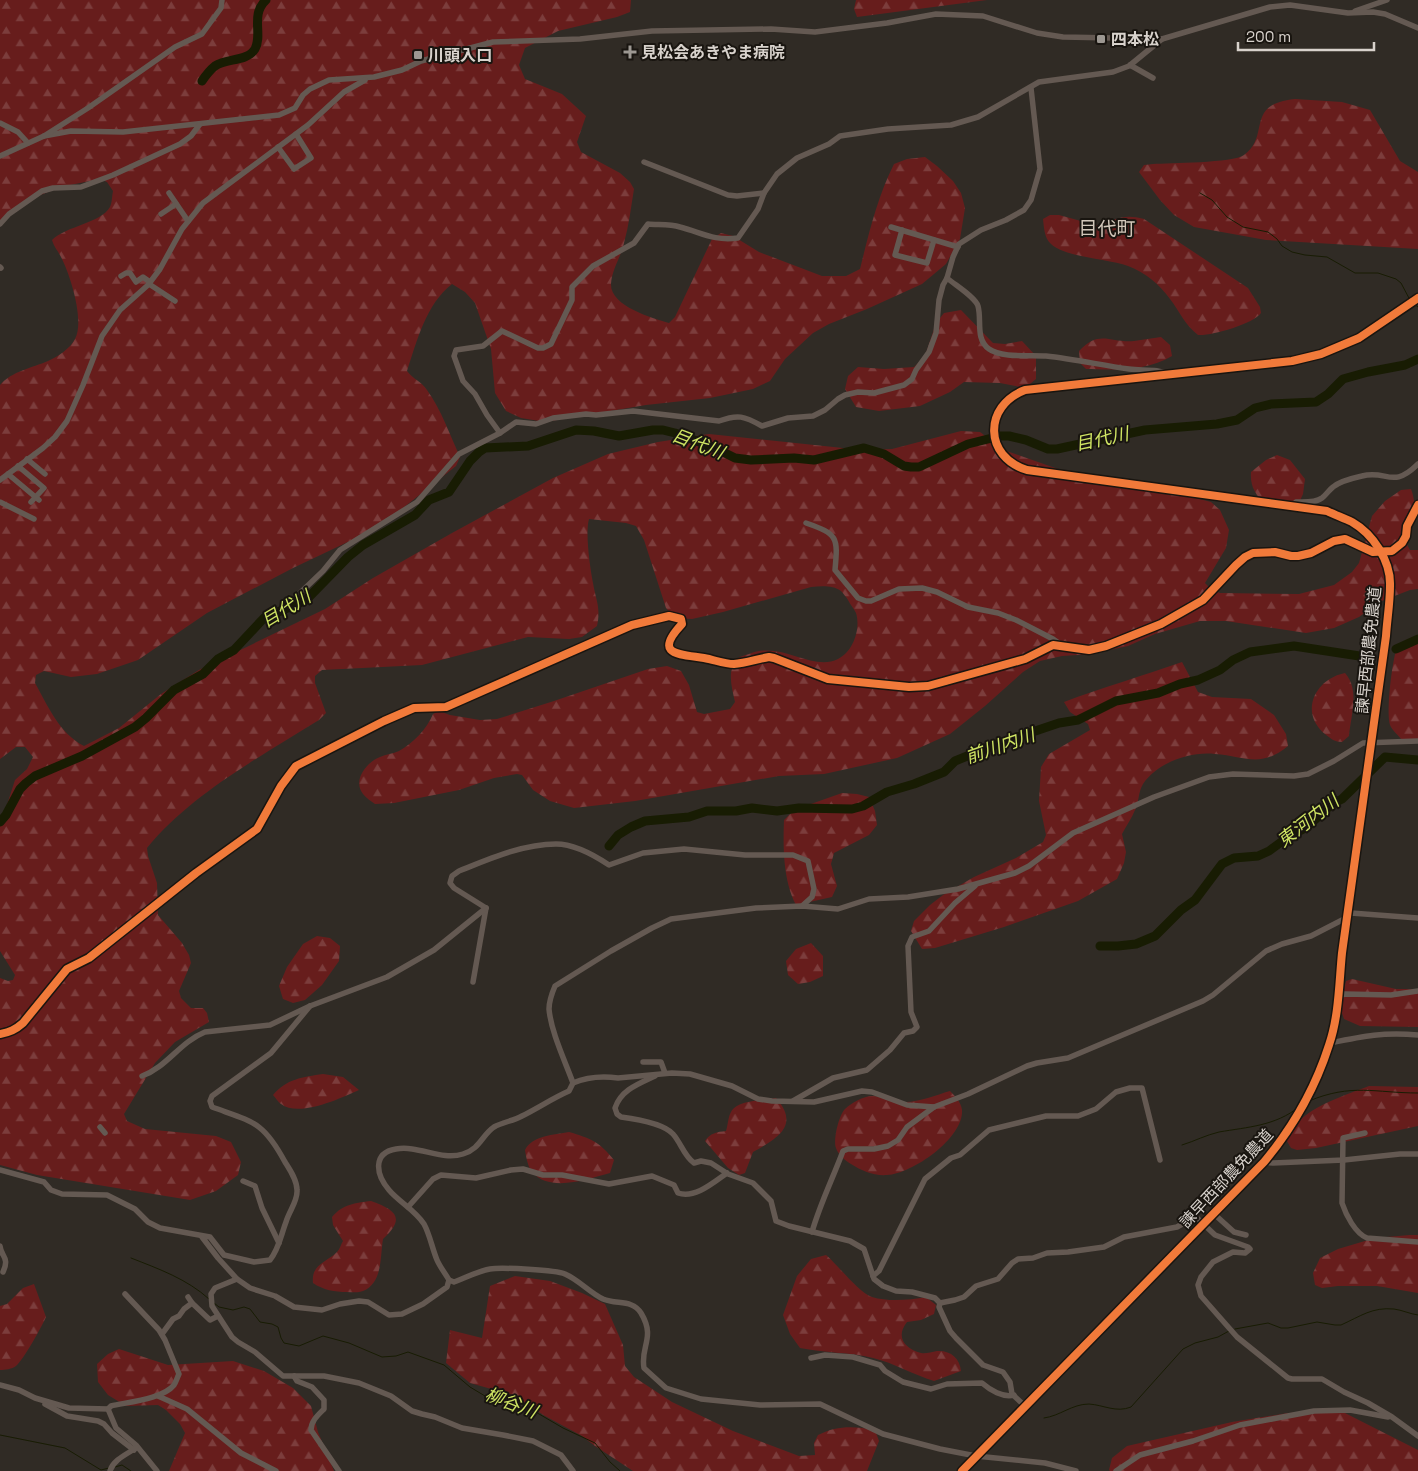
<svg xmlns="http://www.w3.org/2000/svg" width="1418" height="1471" font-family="'Space Grotesk','Noto Sans JP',sans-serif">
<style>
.forest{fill:url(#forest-firs)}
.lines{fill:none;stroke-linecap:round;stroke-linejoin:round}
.stream{stroke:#181c03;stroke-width:1}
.river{stroke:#181c03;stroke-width:9}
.minor{stroke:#645952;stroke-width:5.5}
.cycleway-casing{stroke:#191510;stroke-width:11}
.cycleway{stroke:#f17a3a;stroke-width:8}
.poi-dot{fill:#9d9892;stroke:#191510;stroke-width:2}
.labels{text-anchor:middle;stroke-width:4;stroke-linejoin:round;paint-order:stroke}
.poi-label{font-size:16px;font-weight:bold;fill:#d8d2cc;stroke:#191510;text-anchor:start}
.street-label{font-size:16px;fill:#d8d2cc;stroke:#191510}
.water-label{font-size:18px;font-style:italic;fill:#cfe463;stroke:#191510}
.quarter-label{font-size:19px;fill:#d1c6b9;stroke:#191510}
</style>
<defs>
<pattern id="forest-firs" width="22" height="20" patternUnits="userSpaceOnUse" patternTransform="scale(1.25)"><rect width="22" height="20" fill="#671d1c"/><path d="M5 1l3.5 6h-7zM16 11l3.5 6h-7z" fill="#7c3d3c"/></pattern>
</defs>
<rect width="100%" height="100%" fill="#302b25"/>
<g class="forest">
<path d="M0,0H631L630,12L617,17L558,31L525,48L519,65L525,79L562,94L586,116L577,142L581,152L620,173L630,182L634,189C631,207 629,225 624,243C621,257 612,269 611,284C610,306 652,318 669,323L675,317L712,239L721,233L733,236L759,252L822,276H846L860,269C869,233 877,198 894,164L907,159L925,157L937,166L953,181L961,193L965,208L960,239L946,264L922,284L867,309L829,324L813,333L785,359L770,381L753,389L710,398L646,405L545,422L521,418L506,411L495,393L491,349L475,303L465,292L452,284C426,304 417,341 407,371C413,379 422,382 427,390C441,409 450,435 460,457L456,466L403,508L371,531L293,568L207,613L138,660L97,674L71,677L44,671L36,675L35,683C48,706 59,733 84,746L119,728L161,694L199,670L325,609L373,578L452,533L553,478L608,454L658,442L709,434L862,450L892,449L961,431L980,432L1004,450L1078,476L1180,494L1211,502L1220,510L1229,530L1226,548L1205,583L1211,589L1220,593L1299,594L1334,585L1352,572L1359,563L1372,516L1385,501L1401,490L1411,489C1418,507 1413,525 1406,543L1410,550H1418V589L1410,590L1379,602L1359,617L1334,628L1306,633L1226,621H1200L1155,634L1128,646L1092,654L1062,656L1040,661L1023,672L985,706L950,734L897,758L824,774L779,776L635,801L574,808L550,801L533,790L522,775L517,774L494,778L459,790L394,803L375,804C371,801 366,798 363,794C352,780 367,762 380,757C386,754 393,754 399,751C413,743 427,729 433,714L439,711L450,715L480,720L497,719L554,701L648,669L667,666L681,671L689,685L697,712L704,714L730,709L735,702C732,688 726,670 738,658C741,656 746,655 749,654C781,640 812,672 838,659C853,652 861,629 856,613C854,609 850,604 848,600C846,597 843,593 841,591C833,585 821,586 811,587L723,612L692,619L675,618L666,608L644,540L636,526L626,523L589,519C585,533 590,567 593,583C596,601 601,607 597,626L582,637L569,639L528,637L422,665L322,670L315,676V683L326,713L319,720C260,757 191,794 147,848L148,856L157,883L158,915L182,943L189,955L191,963L179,991L181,998L191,1008H203L207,1013L209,1022L175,1042L155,1063L124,1114L127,1121L145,1129L216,1136L231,1142L241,1162L238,1175L216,1191L190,1200L37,1175L0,1165V978L8,981L13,980L15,975L0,951V820L4,814L15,780L27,769L33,757L25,747H16L0,759V385C12,371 32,368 48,361C57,357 71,348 75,339C85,321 70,274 61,257C58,251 54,247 52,240C66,226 101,223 110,207C112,203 112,196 113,191L107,182L100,179L60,187L26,201L0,224Z"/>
<path d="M856,0H987L857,17L854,9Z"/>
<path d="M1295,99L1342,102L1370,110L1400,161L1418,172V249L1266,240L1194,227L1174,215L1160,200L1139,172L1144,165L1153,164C1169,163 1233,163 1244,155C1271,136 1244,104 1295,99Z"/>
<path d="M1050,215H1059L1099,226C1117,218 1125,214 1144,219L1248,288L1260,307L1261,313C1253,324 1212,336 1198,335C1185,325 1180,312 1170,299C1159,284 1146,273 1128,266C1109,259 1064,257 1051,244C1044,238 1044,227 1043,219Z"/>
<path d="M961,310L993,343L1005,344L1022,341L1036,356V379L1025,388L1000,383L964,382L950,392L920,406L879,411L856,407L845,389L848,376L858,367L884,369L914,367L925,356L936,323L944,313Z"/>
<path d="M1161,337L1170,345L1172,356C1148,371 1113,370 1086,369L1080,363L1079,351C1099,329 1110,343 1134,341C1143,340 1152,338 1161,337Z"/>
<path d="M1277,455L1290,460L1305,479L1303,494L1298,505L1265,504C1255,494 1250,486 1251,472L1266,460Z"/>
<path d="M1418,637V743L1402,740C1399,736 1392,730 1390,725C1386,710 1392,662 1397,647Z"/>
<path d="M1182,662L1198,692L1212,697L1251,699L1274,715L1286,734L1288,746C1260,769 1245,756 1215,754C1190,751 1157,763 1143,784C1138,792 1139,803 1135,810C1132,818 1126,826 1122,834L1126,852L1124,863L1117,879L1078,901L1004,927L935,948L922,949L911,931L914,921L930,905L943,895L974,877L1016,858L1043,842L1046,835L1039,801L1041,767L1049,754L1090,730L1088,724L1070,712L1064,702C1103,687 1143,676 1182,662Z"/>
<path d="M1345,673C1360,690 1351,715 1349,736L1342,742C1335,742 1331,739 1325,734C1299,712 1315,679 1345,673Z"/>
<path d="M842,793L857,794L869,797L875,811L877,825L869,835L834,853L831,864L837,886L832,897L796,905C783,880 783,847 784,820L794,810Z"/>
<path d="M317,936L330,938L340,946L339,961L322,985L305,1000L293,1003L283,999L279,986L287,967L303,944Z"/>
<path d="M811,943L823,956V976L810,982L798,984L788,975L786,961L796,949Z"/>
<path d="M1352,979L1396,989H1418V1027L1360,1026L1344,1019L1340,1007L1346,981Z"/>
<path d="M323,1074L343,1077L359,1090C341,1098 299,1118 281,1104C278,1102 276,1098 273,1095C286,1079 303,1077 323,1074Z"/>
<path d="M1369,1086L1418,1087V1126L1316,1148L1297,1150L1291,1148L1287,1141C1289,1136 1291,1131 1294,1127C1309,1106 1346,1095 1369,1086Z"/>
<path d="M950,1091C955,1096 961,1102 962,1110C964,1138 912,1174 887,1175C874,1176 862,1171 851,1164C846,1161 838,1155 836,1148C833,1139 839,1115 845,1109C851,1103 864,1096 872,1096C882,1096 893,1103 905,1102C920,1102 936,1095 950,1091Z"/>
<path d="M776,1098C801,1126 776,1139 753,1152L745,1173L739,1175L728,1168L705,1141C710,1133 717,1132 726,1131C728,1125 728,1117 731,1112C738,1099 764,1101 776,1098Z"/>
<path d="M569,1132C590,1138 600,1142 614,1160L610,1173C588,1179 550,1193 532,1172C528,1167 526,1157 525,1150C533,1135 554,1135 569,1132Z"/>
<path d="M371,1201C396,1210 406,1218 383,1239C380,1256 383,1283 363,1291C358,1293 352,1292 347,1292C335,1292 323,1290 313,1283C311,1264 326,1263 337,1252C340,1249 341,1244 343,1241L333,1225L332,1217C343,1204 355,1203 371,1201Z"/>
<path d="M1410,1235H1418V1293L1377,1286H1338L1322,1288L1315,1285L1313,1273L1320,1258L1338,1249L1375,1238Z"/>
<path d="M826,1255C838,1265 859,1293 872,1297C888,1302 910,1300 926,1297L936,1305L934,1314L921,1320L907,1322C895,1337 905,1349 921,1353C926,1354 931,1352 937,1351C950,1350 960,1358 961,1371L934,1381C914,1375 894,1363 873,1358C849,1352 824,1353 800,1348L790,1334L783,1315L797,1276L811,1259Z"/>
<path d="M515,1276L550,1281L582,1293L605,1304L623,1345L625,1366L634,1377L672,1402L733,1431L799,1456L815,1455L814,1443L818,1435C837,1425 855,1426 875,1430L879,1441L867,1471H633L595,1446L582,1436L545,1416L513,1395L470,1383L446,1363L450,1330L482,1338L490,1286Z"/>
<path d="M34,1284L46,1317C41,1328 24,1359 16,1366C12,1369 5,1370 0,1370V1306L7,1304L23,1288Z"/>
<path d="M119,1349L168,1365L233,1361L264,1371L293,1388L311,1406L318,1432L334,1471H169L185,1433L180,1424L166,1410L158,1405L126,1406L108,1395L98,1382L97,1364L108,1354Z"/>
<path d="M1341,1411L1418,1450V1471H1110L1109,1470L1112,1458L1127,1446L1232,1422L1288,1413Z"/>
</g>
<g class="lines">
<g class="stream">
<path d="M1200,193L1212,200L1227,217L1243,227L1268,232L1277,239L1282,246L1292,252L1305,255L1327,257L1355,273H1378L1396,279L1401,283L1410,300"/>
<path d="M1413,303L1418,307"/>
<path d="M1309,1101C1352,1083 1375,1093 1418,1093"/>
<path d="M1182,1145C1195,1141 1206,1135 1219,1132C1248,1127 1275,1126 1299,1107"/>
<path d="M131,1258C159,1269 187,1279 209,1299"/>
<path d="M214,1303L219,1307L233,1310L244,1307L250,1309L260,1322L272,1324L278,1327L281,1338L284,1343L299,1346L323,1336L349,1343L382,1357L396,1356L408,1352L444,1365L470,1387L485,1396L522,1404L563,1428L595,1443L610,1462L620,1471"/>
<path d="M1235,1329L1268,1323L1281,1328H1288L1317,1322L1335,1325H1341C1361,1316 1372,1307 1394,1309C1402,1310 1410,1314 1418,1315"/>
<path d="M1044,1418C1060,1416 1072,1404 1089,1404C1104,1405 1116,1413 1131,1407L1183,1349L1195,1343L1218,1337L1229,1331"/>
<path d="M0,1435L65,1448L101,1470L109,1468"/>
<path d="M115,1467L122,1465L131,1471"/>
</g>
<g class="river">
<path d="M202,81C206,75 210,70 215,66C226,58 247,62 255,49C263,34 250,15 266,0"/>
<path d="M1396,649L1418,639"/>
<path d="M0,822L6,815L20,789L26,783L35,776L82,756L135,727L146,718L174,690L203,674L218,659L234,650L264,618L306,600L348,557L363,545L415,515L429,500L449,492L470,461L479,452L485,448L528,446L576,430L594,431L619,436L653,430H663L675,433L713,447L735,458L751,460L794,458L814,460L864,448L884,454L904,466L911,467H919L968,444L1000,436H1009L1026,440L1048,449H1057L1145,430L1217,424L1237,420L1255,408L1271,404L1316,402L1328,394L1343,379L1368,372L1405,365L1418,359"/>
<path d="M609,846L618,835L631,827L645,821L689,817L707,811H736L752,808L777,811L799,808L852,809L863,806L887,792L914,784L944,772L955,761L997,744L1059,723L1078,720L1116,701L1158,693L1180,684L1198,680L1220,670L1233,660L1250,652L1294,646L1366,657"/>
<path d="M1100,946H1118L1136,944L1155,936L1181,910L1195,900L1222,864L1234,858L1258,856L1269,851L1288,837L1307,827L1332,804L1342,799L1385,757L1418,760"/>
</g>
<g class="minor">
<path d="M1355,11L1387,0"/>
<path d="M1130,65L1153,78"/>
<path d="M0,123L18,132L28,143"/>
<path d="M44,136L71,131L123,132L279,115L295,108L303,95L310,89L329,80L374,77L402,70L421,61L493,42L580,39L652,31L771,29L815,32L887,23L936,14L983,16L1037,33L1063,37L1162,39L1270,7L1290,5L1348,13L1373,12L1385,14L1418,28"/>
<path d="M278,147L294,169L311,158L296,134"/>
<path d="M0,156L44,136L88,108L175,47L202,34L221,8L222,0"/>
<path d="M644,162L728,195L737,196L764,193"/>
<path d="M169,193L188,221"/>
<path d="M161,214L176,204"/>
<path d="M0,224L9,214L42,191L53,188L81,187L113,175L180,144L191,136L200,124"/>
<path d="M891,227L958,247"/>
<path d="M902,230L895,255L927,263L934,240"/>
<path d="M0,267L1,268"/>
<path d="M121,276L126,273H130L136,282L143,277L150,282"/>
<path d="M947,278C955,285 975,297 978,306C982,320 975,339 989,349C1001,358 1030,355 1046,356C1073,359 1101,365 1129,369C1143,371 1157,368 1170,375"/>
<path d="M149,284L175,301"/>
<path d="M500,433L487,415L475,394L463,381L454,356L456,350L483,346L502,331L538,348H543L551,344L572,300V287L593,266L634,243L648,224C658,225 670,224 680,227C703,233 713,241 738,238L758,209L764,193L777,174L797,158L829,144L840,136L888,129L951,125L978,117L1039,82L1113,72L1129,66L1162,39"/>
<path d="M27,459L45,474"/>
<path d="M18,466L44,488L31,502"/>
<path d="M8,474L39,500"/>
<path d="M0,480L43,448L55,437L67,421L83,385L102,336L120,310L148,285L160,269L182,229L203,203L308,125L344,92L365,80"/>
<path d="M0,502L34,519"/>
<path d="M1291,507L1296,502C1304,502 1315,503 1322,498C1326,495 1329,490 1333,487C1340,481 1353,478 1362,476C1387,469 1392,490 1418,464"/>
<path d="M806,523C838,534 838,537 835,570L858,598L866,601H871L899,589L922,588L937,592L968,607L998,613L1016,620L1053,639L1063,646"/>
<path d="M300,593L323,571L340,550L417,502L459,454L500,433L516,422L536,424L553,418L586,414L596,415L633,411L719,421C738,414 744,416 762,426L788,418L813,416L825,410L838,399L845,395L858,392L874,393L904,385L912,379L916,370L929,352L936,333L939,300L943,285L947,278L953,257L959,244L981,230L1006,220L1024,210L1031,200L1040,169L1031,88"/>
<path d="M486,908L454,888L450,883L452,876L459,871C489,859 523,844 556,844C575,844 594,855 609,865L643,853L684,849L745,855H793L808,861L814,889L812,897L802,906"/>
<path d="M473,982L486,908"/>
<path d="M1338,996L1345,994L1391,995L1418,991"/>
<path d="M0,1034C10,1032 15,1030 23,1023L67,969L89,958L196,873L257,829L281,786L296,766L384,721L414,708L446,707L632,625L669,616L681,619L682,624C653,655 678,654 704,658C715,660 724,664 734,664C746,663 757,659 769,657L774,658L828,679L909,687L928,686L946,681L1025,659L1053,645L1089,650L1106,646L1161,624L1203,600L1236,565L1245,557L1253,553L1275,552L1291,556H1298L1311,553L1334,541L1345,539L1373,552L1392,551L1402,543L1406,536L1407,526L1418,505"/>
<path d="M1330,1043C1364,1036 1383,1032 1418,1035"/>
<path d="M643,1062H661L665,1073"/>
<path d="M142,1076C167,1067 180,1042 205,1032L270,1025L310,1006L387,977L434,950L486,908"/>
<path d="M655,1076C638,1084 621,1090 615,1108L617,1114L621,1117C636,1119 663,1123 673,1134C681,1143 684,1156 694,1163L701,1161L711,1163L728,1174L753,1183L771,1201L776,1221L789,1226L850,1241L864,1249L874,1279L883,1286L896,1291L912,1292L935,1298L940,1303L939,1307L950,1331L956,1338L983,1365L1003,1372L1010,1382L1012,1394L1025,1406"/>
<path d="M573,1083C565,1061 551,1032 549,1009C549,1001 552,993 555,986L611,951L652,928L671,919L756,908L802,906L838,909L869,899L908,897L958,889L1015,873L1029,866L1073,833L1154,797L1209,777L1233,774L1294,776L1308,774L1334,761L1363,743L1418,741"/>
<path d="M793,1101L833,1078L867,1070L890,1050L904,1033L913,1031L917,1027L911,1012L908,946L912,937L929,931L955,903L975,886"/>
<path d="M100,1127L105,1133"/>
<path d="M1365,1133L1343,1138L1342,1203C1346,1215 1355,1233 1367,1238L1418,1242"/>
<path d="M1264,1162L1273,1163L1344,1160L1400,1154H1418"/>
<path d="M0,1170L44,1182L51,1190L62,1194L107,1195L135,1209L148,1222L160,1228L210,1237L224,1255L254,1262L270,1260C279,1249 281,1235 286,1222C289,1211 298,1201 297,1190C297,1180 290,1170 285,1162C263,1121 253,1122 212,1107L210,1101L212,1096L271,1053L310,1006"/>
<path d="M243,1181L255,1186L262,1208L279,1243"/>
<path d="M408,1207L433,1179L441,1175L476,1178L511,1170L523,1169L543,1175H562L609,1184L652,1176L674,1185L678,1193C695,1199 714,1182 727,1173"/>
<path d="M1213,1213L1234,1232L1246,1235"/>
<path d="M812,1232C820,1204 833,1178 843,1151L848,1149H874L888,1146L898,1140L907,1127L934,1107L968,1094L1027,1066L1037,1063L1068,1058L1203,1001L1213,995L1266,951L1282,944L1311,936L1348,917L1351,913L1418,918"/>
<path d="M202,1237L218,1258L237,1279L250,1288L275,1296L294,1307L322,1310L340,1304L359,1301L368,1302L389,1315L402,1314L423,1304L447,1287L449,1280C445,1273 440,1267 437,1260C432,1248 430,1235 424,1224C415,1210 399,1202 389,1190C376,1175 372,1153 396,1149C419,1145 441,1161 463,1154C480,1149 482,1135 494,1127C503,1122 513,1121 522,1116C538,1108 553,1098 569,1091L573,1083C587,1077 603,1076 618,1078L672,1073L690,1074L732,1086L758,1099L772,1101L814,1102L862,1091L872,1092L907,1105L934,1107"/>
<path d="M0,1246C1,1257 10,1257 3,1272"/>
<path d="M873,1276L879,1271L925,1179L951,1158L960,1155L989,1130L1046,1116H1078L1096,1109L1116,1092L1130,1088H1142L1160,1160"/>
<path d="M237,1279L215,1288L211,1294L212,1306L232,1337L238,1342L255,1352L283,1376H324L359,1383L391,1396L412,1411L422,1414L435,1417L462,1428L503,1435L533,1441L561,1455L573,1471"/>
<path d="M449,1280L454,1282C465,1278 478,1271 490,1269C501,1267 556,1270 565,1274C579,1280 590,1293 603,1299C617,1305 632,1299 641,1313C656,1338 640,1346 644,1368L666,1388L701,1399L760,1405L820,1404L883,1434L940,1449L976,1456L1045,1463L1076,1471"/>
<path d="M192,1303L210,1320L218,1316"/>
<path d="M940,1303L955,1300L964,1297L976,1286L998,1279L1012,1263L1018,1259L1033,1258L1047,1253L1068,1252L1104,1247L1124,1237L1177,1227L1191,1219L1197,1218L1215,1235L1248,1247L1250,1249L1245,1253L1233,1252L1213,1262L1201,1277L1198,1285L1201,1296L1237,1337L1288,1378L1292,1379H1322L1344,1392L1368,1403L1392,1417L1418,1436"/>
<path d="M162,1334L173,1319L179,1316L184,1309L192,1303L188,1297"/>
<path d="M811,1358L825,1355L853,1357L880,1365L885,1371L903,1382L931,1389L947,1384L982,1383C990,1390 1003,1398 1014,1395"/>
<path d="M294,1376L297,1381L312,1387L324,1400V1409C318,1415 311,1421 311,1430L339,1471"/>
<path d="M0,1385L19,1390L35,1398L69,1408L108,1409L111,1406C128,1402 163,1399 174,1385C176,1382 177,1378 179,1374L165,1340L159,1330L125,1294"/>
<path d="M158,1396L187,1409L241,1453L276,1471"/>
<path d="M45,1404L67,1416L98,1421L104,1424L112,1433L134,1450"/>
<path d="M108,1409L116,1428L136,1445L157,1471"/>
<path d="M110,1471C113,1460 127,1454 136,1448"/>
<path d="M962,1471L1264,1162C1294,1126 1315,1089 1329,1045C1339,1016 1339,983 1342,953L1386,636C1387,620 1390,603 1390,586C1391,561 1373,534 1352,522C1344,518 1335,515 1327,511L1027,470C984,457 983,406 1025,390L1292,361L1321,354L1359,338L1418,298"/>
<path d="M1116,1471L1140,1455L1193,1441L1240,1425L1272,1419L1314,1411L1350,1410L1388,1417"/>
</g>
<g class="cycleway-casing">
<g id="cycleway">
<path d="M0,1034C10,1032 15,1030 23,1023L67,969L89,958L196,873L257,829L281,786L296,766L384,721L414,708L446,707L632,625L669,616L681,619L682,624C653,655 678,654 704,658C715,660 724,664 734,664C746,663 757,659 769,657L774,658L828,679L909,687L928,686L946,681L1025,659L1053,645L1089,650L1106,646L1161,624L1203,600L1236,565L1245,557L1253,553L1275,552L1291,556H1298L1311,553L1334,541L1345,539L1373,552L1392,551L1402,543L1406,536L1407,526L1418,505"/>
<path d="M962,1471L1264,1162C1294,1126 1315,1089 1329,1045C1339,1016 1339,983 1342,953L1386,636C1387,620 1390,603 1390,586C1391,561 1373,534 1352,522C1344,518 1335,515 1327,511L1027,470C984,457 983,406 1025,390L1292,361L1321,354L1359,338L1418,298"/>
</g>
</g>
<use href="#cycleway" class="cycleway"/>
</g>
<g class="poi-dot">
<rect x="1096" y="34" width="10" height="10" rx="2.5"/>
<path d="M627.5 44.5h5v5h5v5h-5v5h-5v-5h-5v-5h5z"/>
<rect x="413" y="50" width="10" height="10" rx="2.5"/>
</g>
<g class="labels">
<g class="poi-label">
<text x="1111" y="45">四本松</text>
<text x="641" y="58">見松会あきやま病院</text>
<text x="428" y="61">川頭入口</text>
</g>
<g class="street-label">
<text transform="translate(1368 650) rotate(-84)" y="6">諫早西部農免農道</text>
<text transform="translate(1226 1178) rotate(-47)" y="6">諫早西部農免農道</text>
</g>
<g class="water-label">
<text transform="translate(1102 439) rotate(-12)" y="6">目代川</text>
<text transform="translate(698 444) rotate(21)" y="6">目代川</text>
<text transform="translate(286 609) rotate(-31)" y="6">目代川</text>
<text transform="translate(1000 746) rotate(-19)" y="6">前川内川</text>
<text transform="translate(1308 821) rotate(-38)" y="6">東河内川</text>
<text transform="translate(511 1403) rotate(21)" y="6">柳谷川</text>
</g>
<g class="quarter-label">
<text x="1107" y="235">目代町</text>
</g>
</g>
<path d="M1238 42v8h136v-8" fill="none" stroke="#d8d2cc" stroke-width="2.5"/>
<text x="1246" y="42" font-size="15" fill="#d8d2cc" stroke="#191510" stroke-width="4" paint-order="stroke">200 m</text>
</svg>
